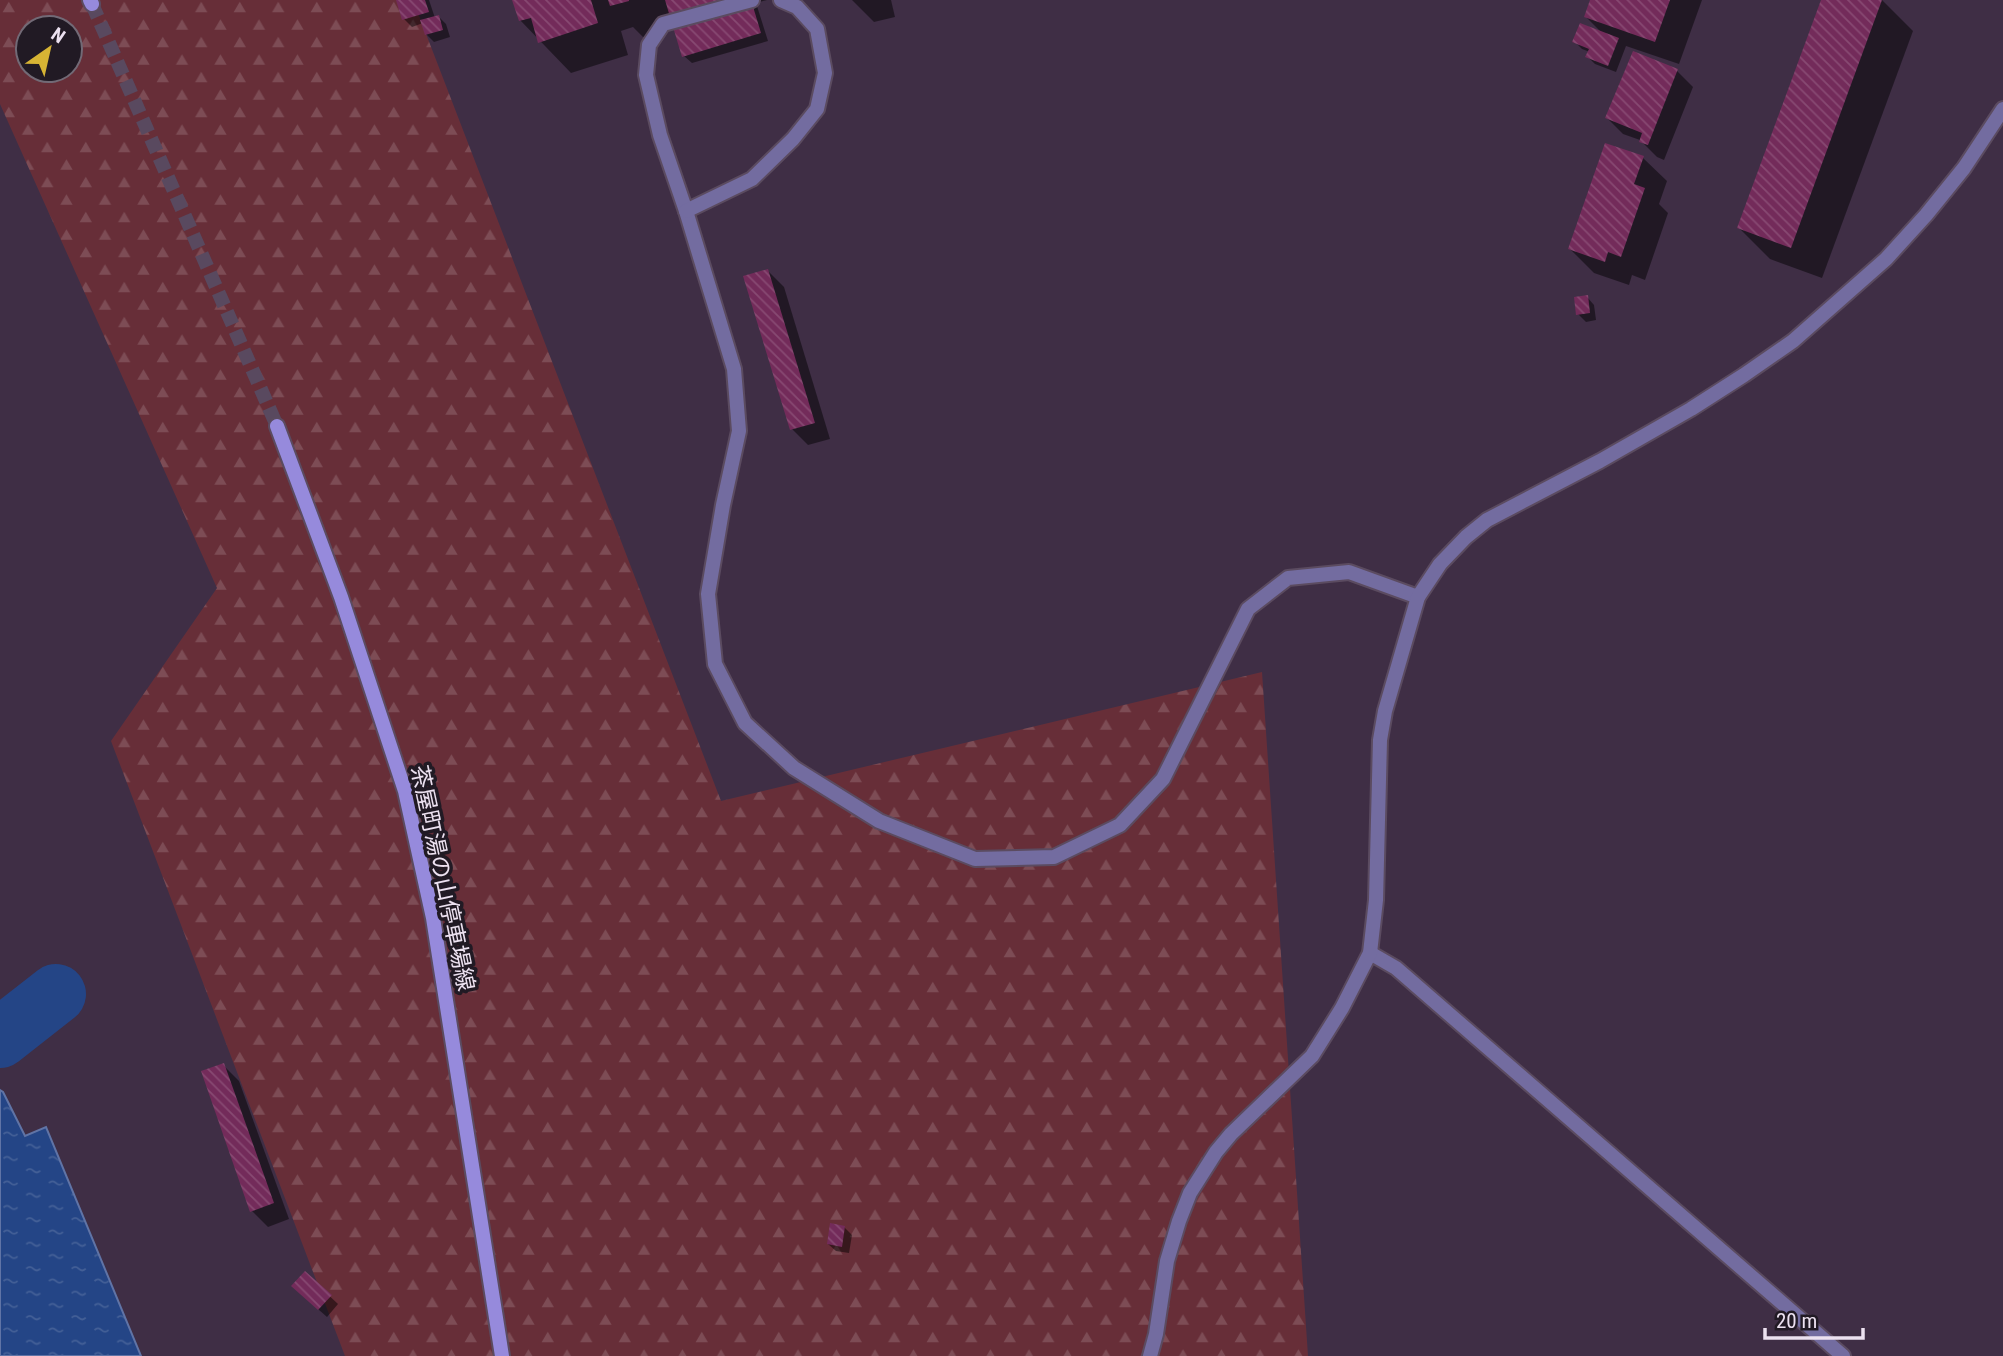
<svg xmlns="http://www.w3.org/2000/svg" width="2003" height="1356" font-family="'Roboto Condensed','Noto Sans JP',sans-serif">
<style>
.forest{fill:url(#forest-firs);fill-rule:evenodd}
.water{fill:url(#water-ripples);stroke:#6074a6;stroke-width:2}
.shadow{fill:#0007}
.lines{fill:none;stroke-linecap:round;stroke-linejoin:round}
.river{stroke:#244586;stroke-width:60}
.building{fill:url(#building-back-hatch)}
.secondary-tunnel{stroke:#59495f;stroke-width:14;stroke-dasharray:14 7;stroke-linecap:butt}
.lane-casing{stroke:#5b4b60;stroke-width:18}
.street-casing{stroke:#5b4b60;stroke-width:18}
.secondary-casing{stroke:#5b4b60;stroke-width:18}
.lane{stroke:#736ca0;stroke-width:14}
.street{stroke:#736ca0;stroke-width:14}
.secondary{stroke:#968adc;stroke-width:14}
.labels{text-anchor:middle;stroke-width:7;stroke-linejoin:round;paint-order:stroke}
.street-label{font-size:23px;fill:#ece1f0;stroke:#211a24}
</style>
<defs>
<pattern id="forest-firs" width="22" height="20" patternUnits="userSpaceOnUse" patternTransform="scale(1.75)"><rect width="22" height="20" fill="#672e38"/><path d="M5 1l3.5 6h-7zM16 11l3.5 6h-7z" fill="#7d4c55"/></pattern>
<pattern id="water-ripples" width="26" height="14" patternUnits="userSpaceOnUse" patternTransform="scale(1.75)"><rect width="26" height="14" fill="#244586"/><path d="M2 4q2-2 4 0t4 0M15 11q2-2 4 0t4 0" fill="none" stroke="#446097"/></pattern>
<pattern id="building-back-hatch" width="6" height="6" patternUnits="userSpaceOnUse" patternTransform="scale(1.75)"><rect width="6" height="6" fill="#732b5a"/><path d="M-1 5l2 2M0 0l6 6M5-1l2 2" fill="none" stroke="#874972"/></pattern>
</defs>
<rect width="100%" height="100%" fill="#3f2e45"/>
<path class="forest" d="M0,0H413L721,801L1262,672L1308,1356H345L111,741L217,588L0,104ZM28,28H70V70H28Z"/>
<path class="water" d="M0,1090L3,1092L25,1136L46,1127L141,1356H0Z"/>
<g class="shadow">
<path d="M398,0H429L435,18L439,17L446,24L450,37L434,42L426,34L423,23L412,27L404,19Z"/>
<path d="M514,0H767L756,3L768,41L692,63L684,56L675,27L643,37L633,27L621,31L628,55L571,73L520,20Z"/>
<path d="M852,0H891L895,17L874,22Z"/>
<path d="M1592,0H1702L1679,64L1626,46L1616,72L1595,64L1588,57L1590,52L1582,49L1574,41L1603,34L1586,17Z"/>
<path d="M1823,0H1882L1913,31L1822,278L1770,259L1739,228Z"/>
<path d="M1677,71L1693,87L1664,160L1657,157L1640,140L1623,134L1607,118Z"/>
<path d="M1643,158L1667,181L1659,204L1668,213L1645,280L1632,275L1629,285L1594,273L1570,249Z"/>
<path d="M768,271L784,287L830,439L808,445L792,429Z"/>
<path d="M1587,297L1594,305L1596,320L1586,322L1578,314Z"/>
<path d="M223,1065L239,1081L289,1219L268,1227L252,1211Z"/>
<path d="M844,1227L852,1235L849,1253L836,1251L828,1244Z"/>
<path d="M305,1273L338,1304L327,1317L301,1294Z"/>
</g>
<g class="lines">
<path class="river" d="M0,1038L56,994"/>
</g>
<g class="building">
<path d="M396,0H425L429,12L402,20Z"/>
<path d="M512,0H591L598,23L538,43L531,18L519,21Z"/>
<path d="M608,0H629V1L610,6Z"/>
<path d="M665,0H751L761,33L682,57Z"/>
<path d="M1590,0H1670L1655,42L1584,17Z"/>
<path d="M1821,0H1882L1791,248L1737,228Z"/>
<path d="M439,15L443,30L425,35L420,20Z"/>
<path d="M1580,23L1619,38L1608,66L1585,57L1589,49L1572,42Z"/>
<path d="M1633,51L1678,69L1648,145L1639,142L1642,133L1605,118Z"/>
<path d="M1605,143L1644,156L1634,184L1645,188L1621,257L1608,252L1605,262L1568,249Z"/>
<path d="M768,269L815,423L790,430L743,276Z"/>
<path d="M1588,295L1590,313L1576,315L1574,297Z"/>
<path d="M224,1063L274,1203L250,1212L201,1071Z"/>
<path d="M830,1223L845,1226L842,1247L827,1244Z"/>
<path d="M305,1271L332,1295L318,1310L291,1286Z"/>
</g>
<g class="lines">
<path class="secondary-tunnel" d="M92,4L277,426"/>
<g class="lane-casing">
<g id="lane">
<path d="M752,0L663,24L649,45L646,75L660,135L686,211L734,369L739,431L723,505L708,594L715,664L745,723L794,768L879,821L975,859L1054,857L1120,825L1163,779L1248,609L1288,578L1349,572L1418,597"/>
<path d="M686,211L752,179L793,139L817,109L825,73L817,29L797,7L781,0"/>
</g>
</g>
<g class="street-casing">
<g id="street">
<path d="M1370,953L1396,968L1843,1356"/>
<path d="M1150,1356L1156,1334L1167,1261L1179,1221L1190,1193L1216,1152L1231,1134L1312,1056L1342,1008L1370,953L1376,900L1380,740L1385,711L1418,597L1440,564L1466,537L1487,520L1600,461L1691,409L1744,375L1793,341L1886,259L1926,215L1964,168L2003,109"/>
</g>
</g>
<g class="secondary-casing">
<g id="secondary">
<path d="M90,0L92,4"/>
<path d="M277,426L341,597L405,791L433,918L502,1356"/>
</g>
</g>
<use href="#lane" class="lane"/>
<use href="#street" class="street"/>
<use href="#secondary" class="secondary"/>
</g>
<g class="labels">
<g class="street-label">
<text transform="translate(443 878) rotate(78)" y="8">茶屋町湯の山停車場線</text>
</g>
</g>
<g transform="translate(49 49) rotate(34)"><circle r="33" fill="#211a24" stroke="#726a76" stroke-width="2"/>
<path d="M0-5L12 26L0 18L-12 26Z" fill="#d7b434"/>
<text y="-10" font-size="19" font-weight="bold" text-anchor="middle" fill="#ece1f0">N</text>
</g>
<path d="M1765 1328v10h98v-10" fill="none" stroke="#ece1f0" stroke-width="3.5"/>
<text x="1776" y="1328" font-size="21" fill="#ece1f0" stroke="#211a24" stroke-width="5" paint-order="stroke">20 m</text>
</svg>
